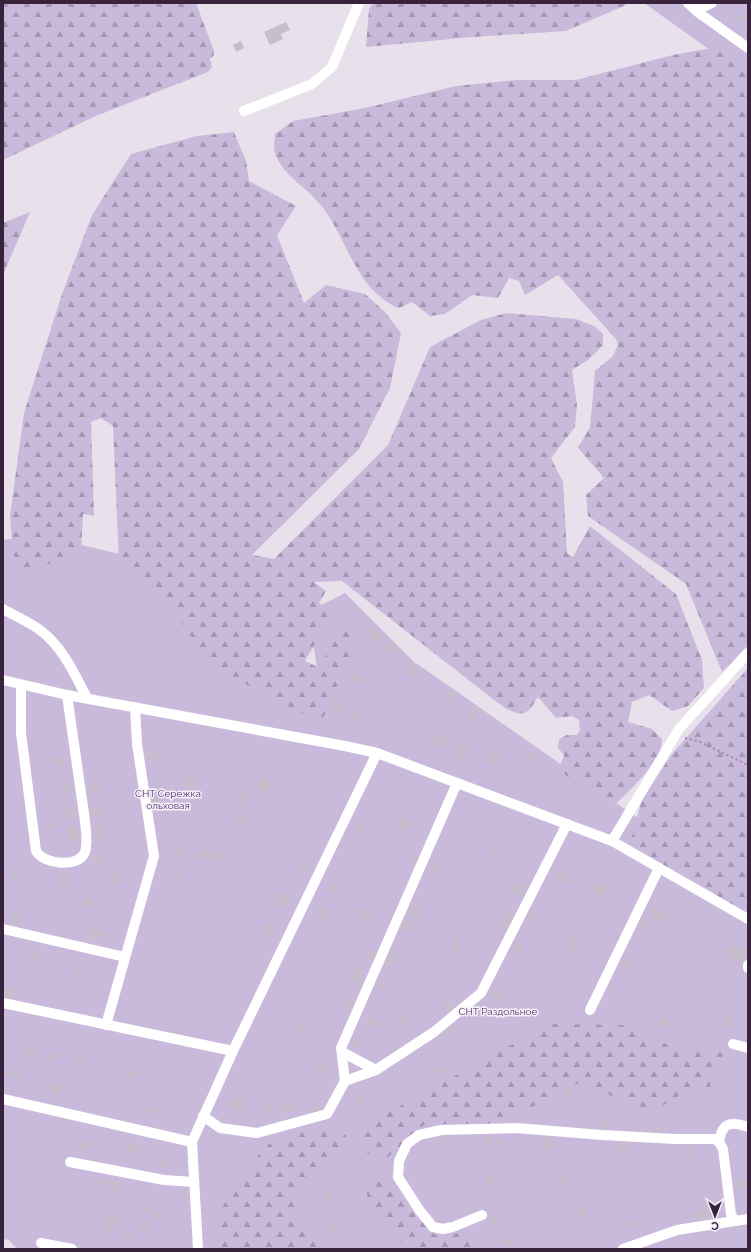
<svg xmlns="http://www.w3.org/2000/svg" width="751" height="1252" font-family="Raleway,sans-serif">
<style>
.green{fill:#c9badc}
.forest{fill:url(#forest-firs)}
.building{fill:#c8bdcc}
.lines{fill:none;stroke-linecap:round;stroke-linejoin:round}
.path{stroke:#a782af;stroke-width:2;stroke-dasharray:2 3;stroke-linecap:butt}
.minor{stroke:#fff;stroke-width:10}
.labels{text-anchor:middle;stroke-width:3;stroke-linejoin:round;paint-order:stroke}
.park-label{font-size:10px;fill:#522d72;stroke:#f6f2f8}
</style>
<defs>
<pattern id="forest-firs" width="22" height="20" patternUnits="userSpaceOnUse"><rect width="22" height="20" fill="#c9badc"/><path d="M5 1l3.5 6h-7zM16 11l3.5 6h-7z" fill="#a497b4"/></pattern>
</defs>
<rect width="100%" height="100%" fill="#e8e1eb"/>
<g class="green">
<path d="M644,3H748V77Z"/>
<path d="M39,535L162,564L319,680L308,612L345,593L415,663L412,667L416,663L712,870L748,884V1249H17L9,1240L3,1239V540Z"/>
</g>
<g class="forest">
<path d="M3,3H196L214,51V55L210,59L212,67L208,72L98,115L3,160Z"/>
<path d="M373,3H624L626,5L566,31L473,37L366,47L369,9Z"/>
<path d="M712,48L748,64V645L722,672L686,584L588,516L586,495L604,478L578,448L590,427L595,371L613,356L618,345L616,339L558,275L525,295L519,281L509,278L498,298L472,295L445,314L430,316L412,302L399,308C388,304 377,295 370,287C349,263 340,227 319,203C305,186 282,175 275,153C273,148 275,140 275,134L293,121L365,108L456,86L516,80H576L673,55Z"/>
<path d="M234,132L246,161L249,181L296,206L277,235L304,303L326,285L365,294L385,312L401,333L390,388L359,449L252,555L274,559L388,445L430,347L481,320L506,313L576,319L594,326L603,334V345L588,360L572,370L577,405L575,427L551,458L563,482L567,553L573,557L590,526L676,594L702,660L704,688L688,706L672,711L649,695L632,702L628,722L652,729L662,739C663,760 631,789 617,803L558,771L564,755L558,748L559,739L567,735H577L580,730L579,720L572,716L556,718L538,697C535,701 532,707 529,710C518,720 503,706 494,700L342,581L314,582L326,591L319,603L333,612L305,661L320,668L337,629L359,635L321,723L214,668L172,610L119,563L113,426L101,418L91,422L94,516L83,514L81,553L20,574L13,553L10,516L24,413L62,294L92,215L131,154L197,136Z"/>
<path d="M30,212L3,275V223Z"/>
<path d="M748,668V917L630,848V844L642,799L672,754Z"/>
<path d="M549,1024L623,1025L663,1043L724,1053L709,1089H690L652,1112L579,1083L498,1124H425L387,1158L363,1152L362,1127Z"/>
<path d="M333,1129L346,1135L343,1153L320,1166L297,1189L293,1222L319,1234L318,1249H213L223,1238L218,1214C230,1196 259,1145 279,1138C296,1132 315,1131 333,1129Z"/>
<path d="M363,1181L382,1182L417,1212L435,1235L445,1236L470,1230L485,1249H407L372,1211Z"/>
</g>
<g class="building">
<path d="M744,14L746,20L739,22L737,16Z"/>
<path d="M286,22L290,30L281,34L283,39L270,45L264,32Z"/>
<path d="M241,41L244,48L236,52L233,45Z"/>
<path d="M372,626L383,636L376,643L365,633Z"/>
<path d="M389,641L400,649L395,656L384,648Z"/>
<path d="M414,664L423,670L417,679L408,673Z"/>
<path d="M353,674L364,679L361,684L351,679Z"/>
<path d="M450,689L456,694L450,703L443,697Z"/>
<path d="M333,698L343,703L339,712L329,707Z"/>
<path d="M475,706L480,710L471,720L466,717Z"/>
<path d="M356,710L363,714L359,722L352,718Z"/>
<path d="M437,733L449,738L444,749L432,743Z"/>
<path d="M460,741L469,744L462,762L453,759Z"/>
<path d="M147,751L160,752L159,761L146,760Z"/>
<path d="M494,751L501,755L496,765L488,761Z"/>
<path d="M530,751L537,756L530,765L524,760Z"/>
<path d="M52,757L64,758L62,768L52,764Z"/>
<rect x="186" y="777" width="9" height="11"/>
<path d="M260,777L271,781L267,792L256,789Z"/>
<path d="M98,782L99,792L90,793L89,783Z"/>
<path d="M62,784L72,785V792H62Z"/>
<path d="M242,789L250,793L244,806L235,802Z"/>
<path d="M160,798L161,807L151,808L150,799Z"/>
<path d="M99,806L100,810H104V814L91,816L89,807Z"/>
<path d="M64,807H74L73,819H67V813H64Z"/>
<path d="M239,814L250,819L246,828L235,824Z"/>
<path d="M402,819L412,823L408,830L399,826Z"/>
<path d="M46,822H54L55,828H46Z"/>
<path d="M358,823L363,826L359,834L354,831Z"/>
<path d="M74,825V828H78L80,839L69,841L67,827Z"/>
<path d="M103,825L104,836H99V839H96L94,826Z"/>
<path d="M177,846L186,849L184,855H175Z"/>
<path d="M490,847L494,848L490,861L486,860Z"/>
<path d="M199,851L210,853L209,859L198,857Z"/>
<path d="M213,851L223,852L221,862L212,860Z"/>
<path d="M415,854L419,856L418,859L422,861L419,867L411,864Z"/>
<path d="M95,855H104L102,868L95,865Z"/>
<path d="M303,862L310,864L307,873L300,870Z"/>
<path d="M431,862L440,866L437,872L428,868Z"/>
<path d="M180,868L186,870L183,878L177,876Z"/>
<path d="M11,869H18V878L12,879Z"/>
<path d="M559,872L572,875L570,884L557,881Z"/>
<path d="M112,874L120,875L118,884L110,883Z"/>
<rect x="59" y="876" width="10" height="8"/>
<path d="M514,882L527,887L523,897L510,892Z"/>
<path d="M595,883L607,887L603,897L592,892Z"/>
<circle cx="334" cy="888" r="5"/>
<path d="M280,892L292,895L288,908L277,904Z"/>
<path d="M84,899L93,900L92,908L83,907Z"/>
<path d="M412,902L422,907L417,920L407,916Z"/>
<path d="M711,904L721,911L719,914L709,907Z"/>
<path d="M321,907L329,911L325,920L317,916Z"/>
<path d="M362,907L373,913L368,922L357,917Z"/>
<path d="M653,908L668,914L665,922L650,916Z"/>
<path d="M506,912L514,916L512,921L504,917Z"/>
<path d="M531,912L536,915L532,923L527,921Z"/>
<path d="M11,913L20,914L19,926L9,924Z"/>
<path d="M640,916L648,919L645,928L637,924Z"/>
<path d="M405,918L412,922L407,933L400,929Z"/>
<path d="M502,919L512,923L510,930L499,926Z"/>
<path d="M266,923L274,926L269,938L261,935Z"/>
<path d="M90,928L107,931L106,937L98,936L97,940L89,939Z"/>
<path d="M571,932L580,936L577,942L569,939Z"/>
<path d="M456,938L461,940L456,951L450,949Z"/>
<path d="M567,941L578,946L574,953L564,949Z"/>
<path d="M515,944L523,946L521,953L513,950Z"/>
<path d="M730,946L746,950L743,962L726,957Z"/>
<path d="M371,949L377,953L373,961L367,957Z"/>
<path d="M33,952L42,954L40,961L31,959Z"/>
<path d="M388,953L396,956L392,967L384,964Z"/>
<path d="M623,957L631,962L628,968L620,964Z"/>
<path d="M79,967L83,969L79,980L74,978Z"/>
<path d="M356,967L365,971L359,984L350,980Z"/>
<path d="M375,979L388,983L385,990L373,987Z"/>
<path d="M613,984L617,986L613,994L609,992Z"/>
<path d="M7,987L15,989L11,1001L3,999Z"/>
<path d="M493,990L505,996L502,1003L489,996Z"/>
<path d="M345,996L355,1001L351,1010L341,1006Z"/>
<path d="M446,1002L454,1005L452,1012L443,1009Z"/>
<path d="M399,1015L407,1018L405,1024L397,1020Z"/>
<path d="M368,1016L382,1023L378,1029L365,1022Z"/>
<path d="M725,1016L735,1018L733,1028L723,1026Z"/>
<path d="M661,1017L670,1020L668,1027L659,1025Z"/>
<path d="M301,1021L306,1023L302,1033L297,1030Z"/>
<path d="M451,1024L455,1029L443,1037L439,1032Z"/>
<path d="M355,1037L360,1040L355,1049L351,1047Z"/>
<path d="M26,1047L37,1050L35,1057L24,1054Z"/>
<path d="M49,1052L56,1054L54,1061L47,1059Z"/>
<path d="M76,1058L84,1059L83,1066L75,1064Z"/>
<path d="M319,1064L330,1068L328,1074L316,1070Z"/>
<path d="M441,1066L444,1069L434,1076L431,1072Z"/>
<path d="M130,1069L138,1072L137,1078L128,1075Z"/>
<path d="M8,1070L22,1073L21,1079L7,1075Z"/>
<path d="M56,1083L63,1084L60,1094L51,1092Z"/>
<path d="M93,1083L100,1084L99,1090H92Z"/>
<path d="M571,1087V1094H563V1088Z"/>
<path d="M364,1094L367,1098L357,1105L354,1101Z"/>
<path d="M232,1099L246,1100L245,1110L231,1109Z"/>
<path d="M149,1105L160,1108L159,1114L148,1111Z"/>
<path d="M260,1105H272L271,1111H260Z"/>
<rect x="281" y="1106" width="13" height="6"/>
<rect x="311" y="1106" width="12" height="10"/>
<rect x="601" y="1122" width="9" height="9"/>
<rect x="635" y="1125" width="11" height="6"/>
<path d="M655,1127H665V1133L655,1132Z"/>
<rect x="485" y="1136" width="7" height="9"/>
<path d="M446,1137L448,1142L439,1147L437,1141Z"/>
<path d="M545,1138H555L554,1149H545Z"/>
<rect x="496" y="1139" width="7" height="6"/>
<rect x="618" y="1139" width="11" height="12"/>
<path d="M80,1141L89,1142L88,1149L79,1148Z"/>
<path d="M128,1142L139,1143L138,1153L127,1152Z"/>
<path d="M695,1147V1157L689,1158V1148Z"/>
<path d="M159,1159L167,1160L166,1166L158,1165Z"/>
<path d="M494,1175L495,1183L486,1184L485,1176Z"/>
<path d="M567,1177L568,1182L562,1184L560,1179Z"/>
<path d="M97,1178L107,1179L106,1184L97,1183Z"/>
<rect x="738" y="1179" width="9" height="9"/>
<path d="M111,1180L120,1181V1192H110Z"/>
<path d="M185,1186H190L189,1195H184Z"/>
<path d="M329,1190L334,1194L328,1202L322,1198Z"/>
<path d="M471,1204L474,1214L469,1216L466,1206Z"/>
<path d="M718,1205V1210H715V1216L703,1217L702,1206Z"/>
<path d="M584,1206L587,1216L580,1219L576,1208Z"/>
<path d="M144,1207L151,1208L150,1214L144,1213Z"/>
<path d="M155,1211L163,1213L162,1220L154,1219Z"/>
<path d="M700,1211L702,1220L695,1222L693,1212Z"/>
<path d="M112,1213L121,1216V1220H116L115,1227H113L112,1231L105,1230L104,1215H112Z"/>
<path d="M493,1214L498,1222L493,1225L488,1217Z"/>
<path d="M634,1219L637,1227L631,1229L628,1221Z"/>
<path d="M140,1220L148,1221L147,1231L139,1229Z"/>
<path d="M332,1220L338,1225L332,1234L325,1229Z"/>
<path d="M125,1234L135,1235L133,1241L124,1239Z"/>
<path d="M511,1237L514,1242L505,1246L503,1242Z"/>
</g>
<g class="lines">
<path class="path" d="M685,738L698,741L748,765"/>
<g class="minor">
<path d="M688,3L699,13L748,48"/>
<path d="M696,10L712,3"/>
<path d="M244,111L312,84L332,67L359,3"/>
<path d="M3,609C15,616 29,622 40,630C63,647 75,675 87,698"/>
<path d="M3,680L67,695L345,746L377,753L612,841L679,729L748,653"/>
<path d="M21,685V733L36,851C43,864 78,869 85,852C88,843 86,830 85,821L67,695"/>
<path d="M612,841L748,919"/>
<path d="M3,929L125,957"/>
<path d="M748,965V968"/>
<path d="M3,1003L233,1051"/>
<path d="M590,1010L659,868"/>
<path d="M106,1025L154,856L137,744L135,707"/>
<path d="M733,1044L748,1048"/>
<path d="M342,1052L376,1070"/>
<path d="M345,1081L341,1048L457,783"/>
<path d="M3,1099L192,1142"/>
<path d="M203,1116L220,1128L257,1133L327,1114L345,1081L376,1070L434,1032L481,993L567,824"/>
<path d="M748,1127C731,1121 722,1122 719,1142L723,1149L731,1214L735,1221L748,1219"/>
<path d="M70,1162L164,1180L194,1182"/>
<path d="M482,1215L453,1227L443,1229L433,1227L420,1211L398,1177L399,1161L407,1144L419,1135L441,1130L516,1128L602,1135L675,1139H715L719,1142"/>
<path d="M41,1243L72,1249"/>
<path d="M198,1249L192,1142L233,1051L377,753"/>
<path d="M623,1249L677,1230L735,1221"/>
</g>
</g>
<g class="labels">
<g class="park-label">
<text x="168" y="797">СНТ Сережка<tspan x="168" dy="12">ольховая</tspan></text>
<text x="498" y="1015">СНТ Раздольное</text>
</g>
</g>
<rect width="751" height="1252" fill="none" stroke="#39223c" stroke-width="8"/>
<g transform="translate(715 1216) rotate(180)" stroke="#f6f2f8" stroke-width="3" paint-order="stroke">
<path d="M0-3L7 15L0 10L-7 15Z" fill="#39223c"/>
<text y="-6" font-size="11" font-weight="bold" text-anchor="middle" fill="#39223c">С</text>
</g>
</svg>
